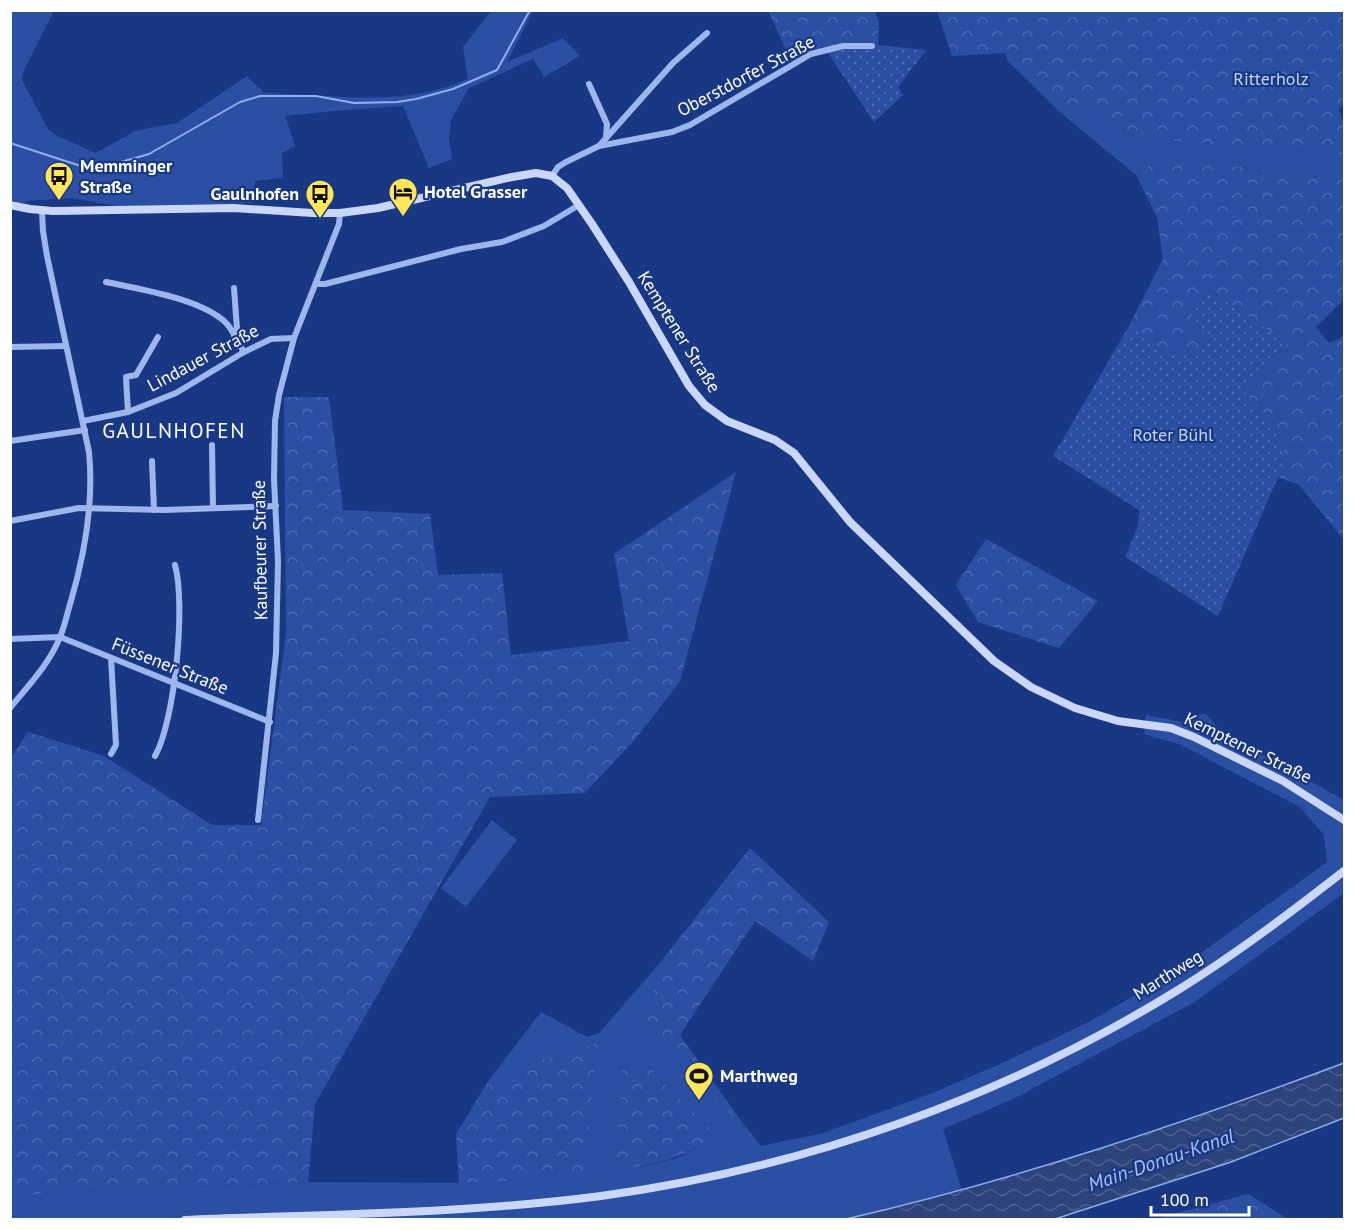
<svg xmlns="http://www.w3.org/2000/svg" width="1355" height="1230" font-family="'PT Sans',sans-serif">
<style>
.grass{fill:#2b50a3;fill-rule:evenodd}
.forest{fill:url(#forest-crowns)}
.garden{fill:url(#garden-dots)}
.water{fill:url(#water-waves);stroke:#90afee;stroke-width:1.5}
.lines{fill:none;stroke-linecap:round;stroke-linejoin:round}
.stream{stroke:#90afee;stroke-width:2}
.street{stroke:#9db6ec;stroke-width:6}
.secondary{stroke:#cad7f9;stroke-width:8}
.labels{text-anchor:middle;stroke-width:4.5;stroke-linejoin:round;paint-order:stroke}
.street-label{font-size:18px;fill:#fff;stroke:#193884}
.park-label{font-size:18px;fill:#c3d3f9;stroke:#193884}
.poi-label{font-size:18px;font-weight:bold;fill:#fff;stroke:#193884;text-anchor:start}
.water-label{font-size:20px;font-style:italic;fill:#a9c0f3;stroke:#193884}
.quarter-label{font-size:21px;letter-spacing:1.5px;fill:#fff;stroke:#193884}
</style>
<defs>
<pattern id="forest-crowns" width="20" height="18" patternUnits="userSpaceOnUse" patternTransform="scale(1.5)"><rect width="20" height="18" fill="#2b50a3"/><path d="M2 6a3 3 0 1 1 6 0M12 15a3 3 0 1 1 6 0" fill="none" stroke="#4b6ab1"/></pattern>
<pattern id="garden-dots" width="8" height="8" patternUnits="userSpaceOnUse" patternTransform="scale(1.5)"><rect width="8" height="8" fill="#2b50a3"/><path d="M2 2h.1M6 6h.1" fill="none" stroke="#4b6ab1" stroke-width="1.8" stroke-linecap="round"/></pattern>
<pattern id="water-waves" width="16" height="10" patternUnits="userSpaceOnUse" patternTransform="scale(1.5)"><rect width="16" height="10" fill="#2c437b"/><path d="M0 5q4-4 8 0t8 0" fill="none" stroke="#4c5f8f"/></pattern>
</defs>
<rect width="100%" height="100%" fill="#193884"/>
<g class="grass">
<path d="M10,11H54L23,72L22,80L48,129L55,135L96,153L135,131L177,123L247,76L264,93C320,94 377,104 432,91C444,88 456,83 468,79L463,47L491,11H533L507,62L563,38L580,56L544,77L533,59L469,88L451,120L449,138L452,159L429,168L403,106L333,111L285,116L295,146L282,153L283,178L255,181L254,203L116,206L72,198L26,201L25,203L11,200Z"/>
<path d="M1087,104L1137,138L1344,155V180L1161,157L1136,175L1062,114Z"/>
<path d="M1195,714H1206L1221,732L1344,800V893L1193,1003L1013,1099L943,1129L962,1190L846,1220H11L10,1195L308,1182L459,1183L534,1062L521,1070L489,1080L541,1012L587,1037L599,1033L659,964L647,1021L673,1058L733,1116L742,1122L761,1146L823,1133L930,1094L1000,1064L1089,1022L1176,971L1327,862L1324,835L1300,807L1179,744L1144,734L1146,715L1183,722ZM649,1066L667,1087L714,1132L717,1138L674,1159L641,1167Z"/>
<path d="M492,820L517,840L466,907L441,888Z"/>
</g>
<g class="forest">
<path d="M768,11H875L879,24L878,45L826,50L792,62Z"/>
<path d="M937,11H1344V103L1339,109L1344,126V155L1137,138L1087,104L1062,114L1008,61L1005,53L952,56Z"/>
<path d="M1161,157L1344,180V300L1316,327L1329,343L1344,336V540L1299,485L1278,477L1287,459L1274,424L1242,389L1287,344L1236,307L1209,290L1211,339L1202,351L1166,353L1129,326L1163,259L1157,217L1136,175Z"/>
<path d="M284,397H329L343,510L430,514L438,575L502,573L511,655L629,641L614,554L736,472L680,681L637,737L585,793L490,797L315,1104L308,1182L11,1195V757L28,732L104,756L212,825H261L286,633Z"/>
<path d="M986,539L1098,601L1059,648L978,622L956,585Z"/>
<path d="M750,848L829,922L813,961L755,921L680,1035L742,1122L733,1116L673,1058L647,1021L659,964Z"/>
<path d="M598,1043L584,1173L508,1181L459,1183L456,1134L489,1080L521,1070L534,1062Z"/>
<path d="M623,1065L649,1066L667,1087L714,1132L717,1138C680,1156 658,1167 615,1168Z"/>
<path d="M1248,1194L1288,1219H1155Z"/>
</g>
<g class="garden">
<path d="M878,45L926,50L898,87L903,95L874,122L826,50Z"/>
<path d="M1208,290L1236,307L1287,344L1242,389L1274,424L1287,459L1278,477L1218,616L1125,557L1138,526L1139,510L1053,456L1129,326L1166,353L1202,351L1211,338L1189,320Z"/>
</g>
<path class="water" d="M1344,1063V1118L1231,1162L1055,1219H846C1016,1180 1181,1124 1344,1063Z"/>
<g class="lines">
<g class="stream">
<path d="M10,11L12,10"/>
<path d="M276,96H316L354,103L397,102L416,99L453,89L497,70L530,10"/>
<path d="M10,143L87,168L121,162L149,154L240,102L260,96H275"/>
</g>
<g class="street">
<path d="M589,84L607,124L606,138"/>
<path d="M599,146L672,132L690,125L811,54L843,46H872"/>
<path d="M552,176L558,167L566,162L599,146L673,63L707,33"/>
<path d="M106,282C139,289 203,299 227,324C234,332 238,343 244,352"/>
<path d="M316,284H325L461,249L502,242L544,226L579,205"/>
<path d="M234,335L237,329L234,288"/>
<path d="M10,347L66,346"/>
<path d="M128,412L126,377L136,375L158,337"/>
<path d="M83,421L128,412L176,393L244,352L271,339L294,338"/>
<path d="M10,441L85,430"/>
<path d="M212,445L213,508"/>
<path d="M152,461L154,510"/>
<path d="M10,521L79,508L165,510L276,506"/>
<path d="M10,639L60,637L270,722"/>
<path d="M10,708C28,686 50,663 60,637C65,626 67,613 71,601C85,553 94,503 89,452L47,256L43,231L42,211"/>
<path d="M111,754L116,745L111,658"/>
<path d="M155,756C175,721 186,604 175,565"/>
<path d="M258,820L276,653L278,561L274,479L275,421L279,395L294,338L339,224L340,213"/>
</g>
<g class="secondary">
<path d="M10,205L30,209L53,211L234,208L313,213H340L378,208L512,177L536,173L552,176L567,188L592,224L629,282L689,386L705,405L727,421L775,440L794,453L850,522L994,661L1031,687L1075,708L1118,721L1171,728L1194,737L1283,781L1344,820"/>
<path d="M185,1220C323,1214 464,1214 601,1196C805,1168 1003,1098 1178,990C1236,954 1290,913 1344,871"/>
</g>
</g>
<defs>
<g id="bus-pin" transform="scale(1.5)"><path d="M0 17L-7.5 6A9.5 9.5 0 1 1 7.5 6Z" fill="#ffe658" stroke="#193884"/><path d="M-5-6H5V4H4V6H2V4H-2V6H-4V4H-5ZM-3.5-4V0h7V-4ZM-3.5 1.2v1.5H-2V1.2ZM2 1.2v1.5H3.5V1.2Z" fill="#111"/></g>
<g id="hotel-pin" transform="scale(1.5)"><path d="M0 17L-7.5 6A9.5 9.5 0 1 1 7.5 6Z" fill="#ffe658" stroke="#193884"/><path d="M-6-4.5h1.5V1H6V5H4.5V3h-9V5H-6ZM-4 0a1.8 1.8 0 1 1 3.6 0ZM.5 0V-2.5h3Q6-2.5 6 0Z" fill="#111"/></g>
<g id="stadium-pin" transform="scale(1.5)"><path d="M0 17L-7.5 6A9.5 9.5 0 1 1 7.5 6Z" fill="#ffe658" stroke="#193884"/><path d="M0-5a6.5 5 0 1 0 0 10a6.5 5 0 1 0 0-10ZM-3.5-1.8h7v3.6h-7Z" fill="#111"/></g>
</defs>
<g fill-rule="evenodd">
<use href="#bus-pin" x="59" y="176"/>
<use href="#hotel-pin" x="403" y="192"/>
<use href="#bus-pin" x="320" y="194"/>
<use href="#stadium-pin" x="699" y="1076"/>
</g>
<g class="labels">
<g class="street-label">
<text transform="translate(746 76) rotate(-28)" y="6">Oberstdorfer Straße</text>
<text transform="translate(679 332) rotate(58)" y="6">Kemptener Straße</text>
<text transform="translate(203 358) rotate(-28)" y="6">Lindauer Straße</text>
<text transform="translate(260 550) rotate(-91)" y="6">Kaufbeurer Straße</text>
<text transform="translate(170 666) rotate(22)" y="6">Füssener Straße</text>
<text transform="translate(1248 748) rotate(26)" y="6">Kemptener Straße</text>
<text transform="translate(1168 975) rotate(-32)" y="6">Marthweg</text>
</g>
<g class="park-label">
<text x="1271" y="85">Ritterholz</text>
<text x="1173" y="441">Roter Bühl</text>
</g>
<g class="poi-label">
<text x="80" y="172">Memminger<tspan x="80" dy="21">Straße</tspan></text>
<text x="424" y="198">Hotel Grasser</text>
<text x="299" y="200" text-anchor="end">Gaulnhofen</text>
<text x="720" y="1082">Marthweg</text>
</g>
<g class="water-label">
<text transform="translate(1161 1160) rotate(-19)" y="7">Main-Donau-Kanal</text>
</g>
<g class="quarter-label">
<text x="174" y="438">GAULNHOFEN</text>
</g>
</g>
<rect width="1355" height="1230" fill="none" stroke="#ffffff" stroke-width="24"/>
<path d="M1151 1206v9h98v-9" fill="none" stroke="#ffffff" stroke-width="3"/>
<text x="1160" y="1206" font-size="18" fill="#ffffff" stroke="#193884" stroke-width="4.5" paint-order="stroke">100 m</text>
</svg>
